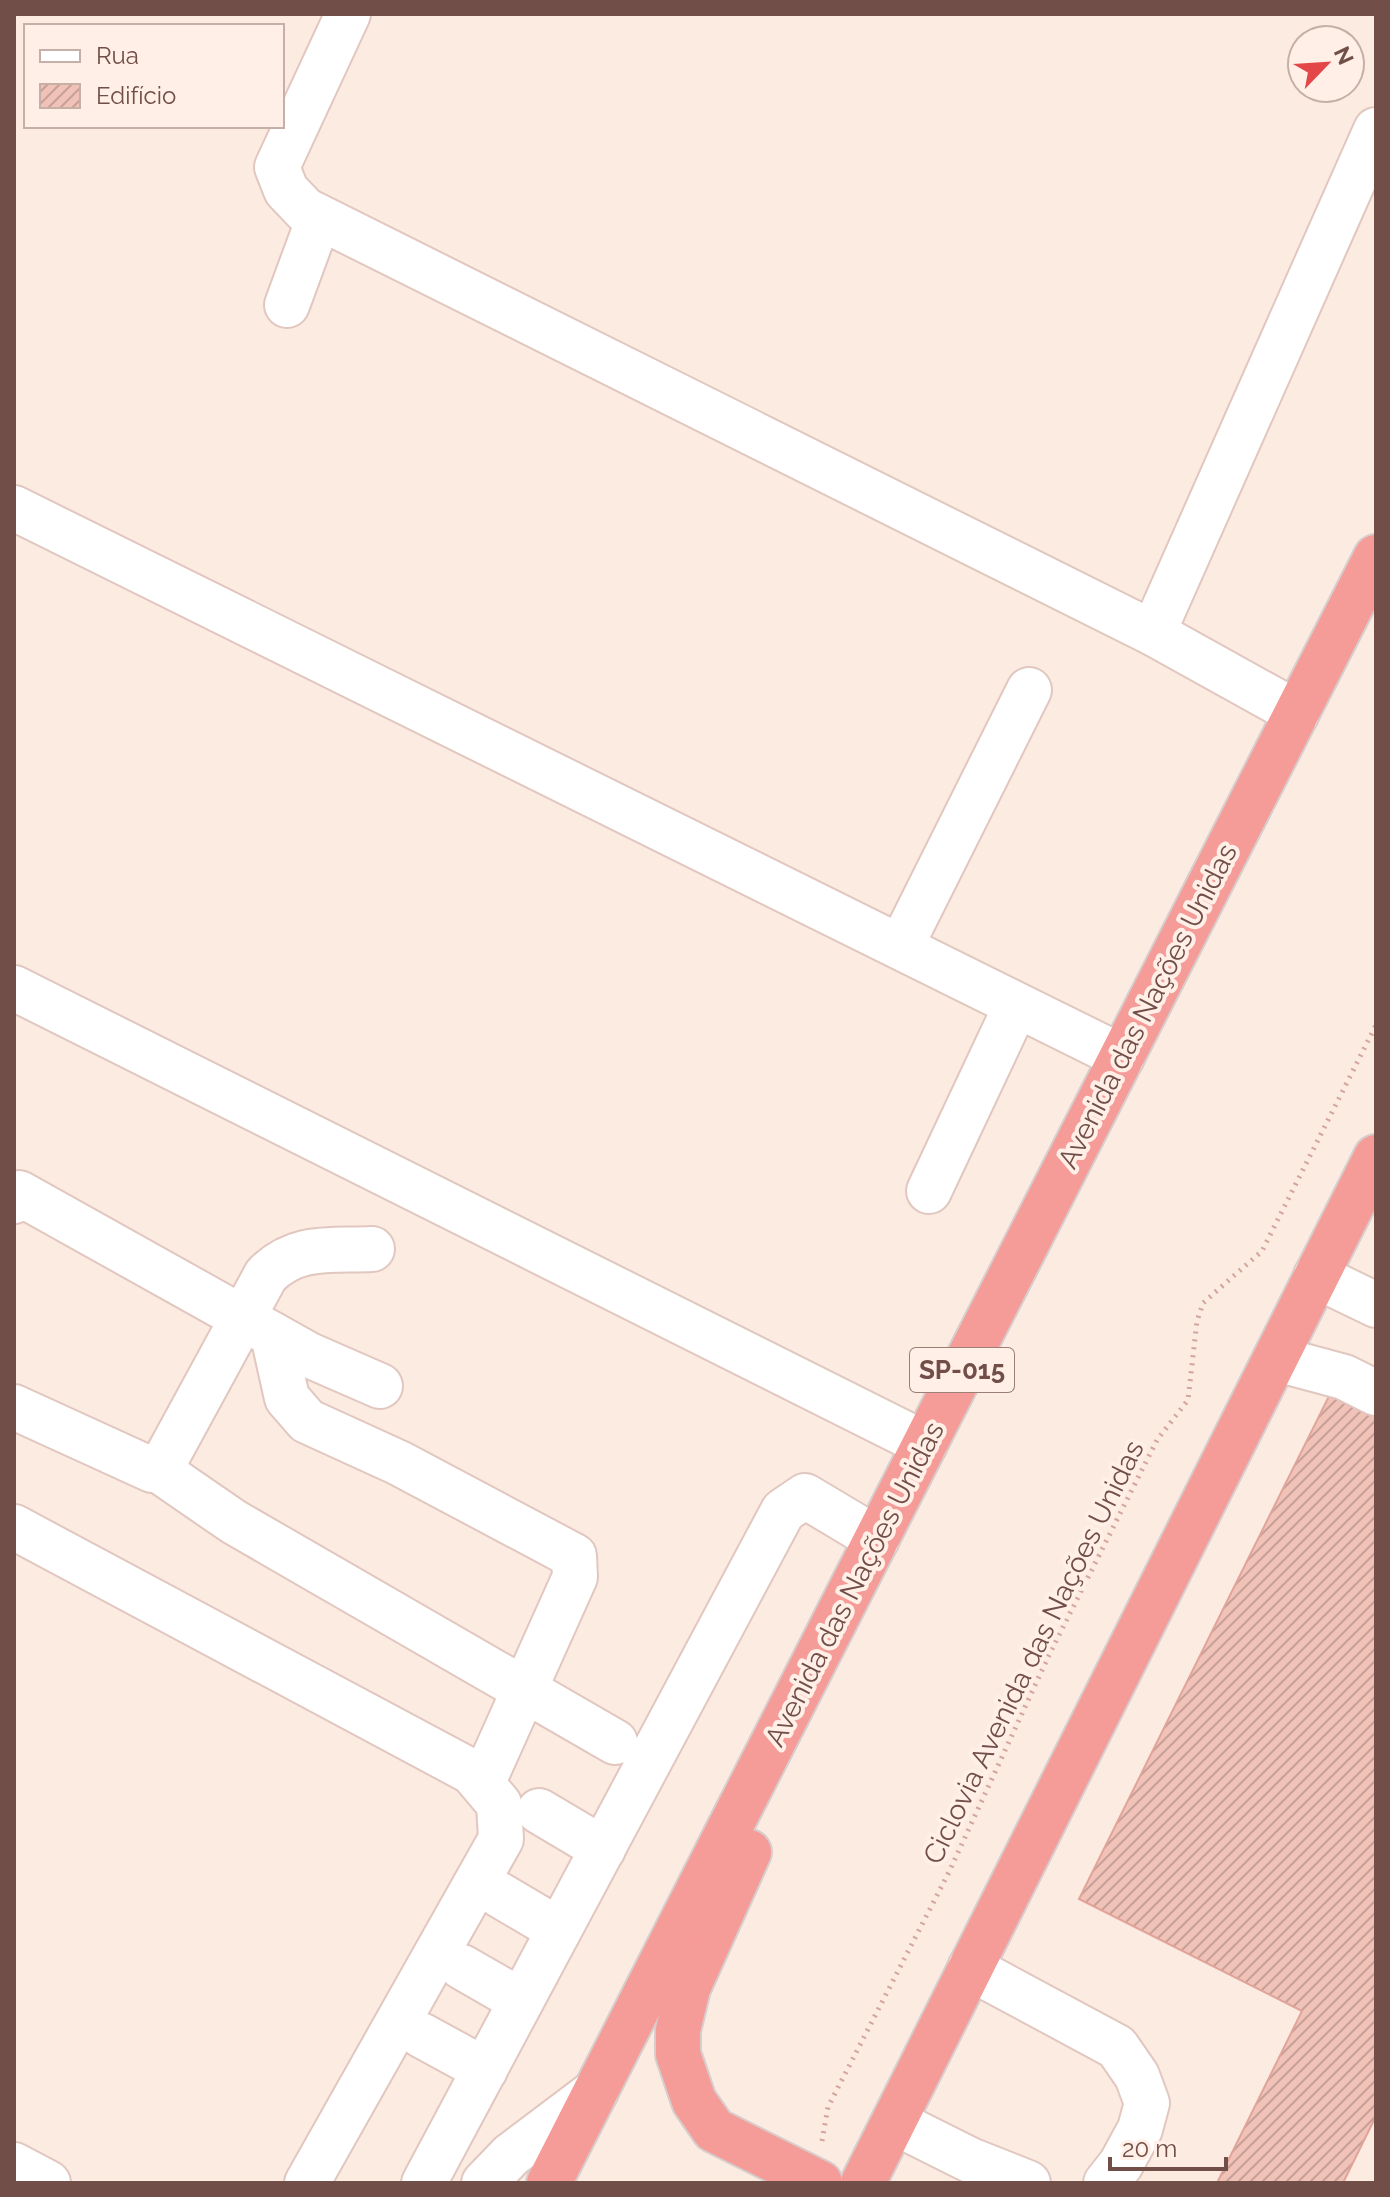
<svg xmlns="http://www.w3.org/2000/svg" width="1390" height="2197" font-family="Raleway,sans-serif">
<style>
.building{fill:url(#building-hatch);stroke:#e2a499;stroke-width:2}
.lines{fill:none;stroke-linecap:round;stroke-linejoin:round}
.minor-casing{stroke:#e1c7bf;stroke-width:48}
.highway-casing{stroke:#d7cdcc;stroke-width:48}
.path{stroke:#d4a59c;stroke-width:5;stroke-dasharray:2 6;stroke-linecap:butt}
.minor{stroke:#fff;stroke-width:44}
.highway{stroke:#f59b98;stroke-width:44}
.labels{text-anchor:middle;stroke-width:8;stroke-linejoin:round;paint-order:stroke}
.shield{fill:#ffefe6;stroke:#9c7e77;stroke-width:2}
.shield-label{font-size:26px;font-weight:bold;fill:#714e48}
.street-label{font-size:28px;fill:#714e48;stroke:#ffefe6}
</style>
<defs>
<pattern id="building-hatch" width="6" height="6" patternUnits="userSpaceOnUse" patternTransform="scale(2)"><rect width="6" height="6" fill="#f0c2b8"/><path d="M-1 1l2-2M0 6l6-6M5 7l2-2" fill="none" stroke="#c7a098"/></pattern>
</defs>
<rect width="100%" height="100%" fill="#fbebe0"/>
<path class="building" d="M1335,1384L1376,1405V2116L1343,2183H1217L1302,2011L1079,1899Z"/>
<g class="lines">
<g class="minor-casing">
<g id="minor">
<path d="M348,14L277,167L286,190L305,210L1153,633"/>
<path d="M287,305L319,218"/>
<path d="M14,508L1122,1057"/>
<path d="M1297,713L1153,633L1376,130"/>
<path d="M901,946L1029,690"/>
<path d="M14,988L925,1444"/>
<path d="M929,1191L1016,1006"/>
<path d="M14,1201L19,1193L309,1355L380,1386"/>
<path d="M1316,1276L1376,1305"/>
<path d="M273,1335L287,1398L307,1421L399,1463L574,1556L575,1577L483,1782"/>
<path d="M1277,1359L1344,1377L1376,1393"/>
<path d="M14,1407L152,1470L162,1466L266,1275C297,1244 331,1251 372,1249"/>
<path d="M157,1469L234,1522L615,1742"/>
<path d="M14,1527L472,1772L499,1804L501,1839L307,2183"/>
<path d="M539,1811L603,1849"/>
<path d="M498,1894L559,1930"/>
<path d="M462,1967L521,2001"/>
<path d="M970,1968L1117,2047L1137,2076L1147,2103L1140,2129L1121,2164L1106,2183"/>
<path d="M421,2035L485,2070"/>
<path d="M894,2122L970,2160L1028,2183"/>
<path d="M14,2165L48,2183"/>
<path d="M424,2183L783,1511L805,1496L877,1539"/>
<path d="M484,2183L511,2155L596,2091"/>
</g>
</g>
<g class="highway-casing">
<g id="highway">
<path d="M749,1852L688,1988L678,2030V2054L694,2101L714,2130L820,2183"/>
<path d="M549,2183L1376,557"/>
<path d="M863,2183L1376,1157"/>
</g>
</g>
<path class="path" d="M822,2141L828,2107L949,1872L1049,1655L1157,1440L1188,1400L1197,1321L1203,1303L1262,1251L1376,1025"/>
<use href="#minor" class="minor"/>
<use href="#highway" class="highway"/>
</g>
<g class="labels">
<rect class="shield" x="910" y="1348" width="104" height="44" rx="6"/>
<g class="shield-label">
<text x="962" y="1379">SP-015</text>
</g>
<g class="street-label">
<text transform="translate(1147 1006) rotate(-63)" y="10">Avenida das Nações Unidas</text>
<text transform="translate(854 1584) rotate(-63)" y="10">Avenida das Nações Unidas</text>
<text transform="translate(1033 1652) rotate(-64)" y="10">Ciclovia Avenida das Nações Unidas</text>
</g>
</g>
<rect width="1390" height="2197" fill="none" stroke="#714e48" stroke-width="32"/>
<rect x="24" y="24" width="260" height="104" fill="#ffefe6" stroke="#c6afa7" stroke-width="2"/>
<rect x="40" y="50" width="40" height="12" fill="#ffffff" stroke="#c6afa7" stroke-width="2"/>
<text x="96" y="64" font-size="24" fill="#714e48">Rua</text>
<rect x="40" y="84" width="40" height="24" fill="url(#building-hatch)" stroke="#c6afa7" stroke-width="2"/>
<text x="96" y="104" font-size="24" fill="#714e48">Edifício</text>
<g transform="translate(1326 64) rotate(65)"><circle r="38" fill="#ffefe6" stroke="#c6afa7" stroke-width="2"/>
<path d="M0-6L14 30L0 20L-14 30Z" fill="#e34748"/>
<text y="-12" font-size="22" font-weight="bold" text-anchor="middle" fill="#714e48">N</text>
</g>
<path d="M1110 2157v12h116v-12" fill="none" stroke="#714e48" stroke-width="4"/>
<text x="1122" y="2157" font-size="24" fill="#714e48" stroke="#ffefe6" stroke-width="6" paint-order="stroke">20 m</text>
</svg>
